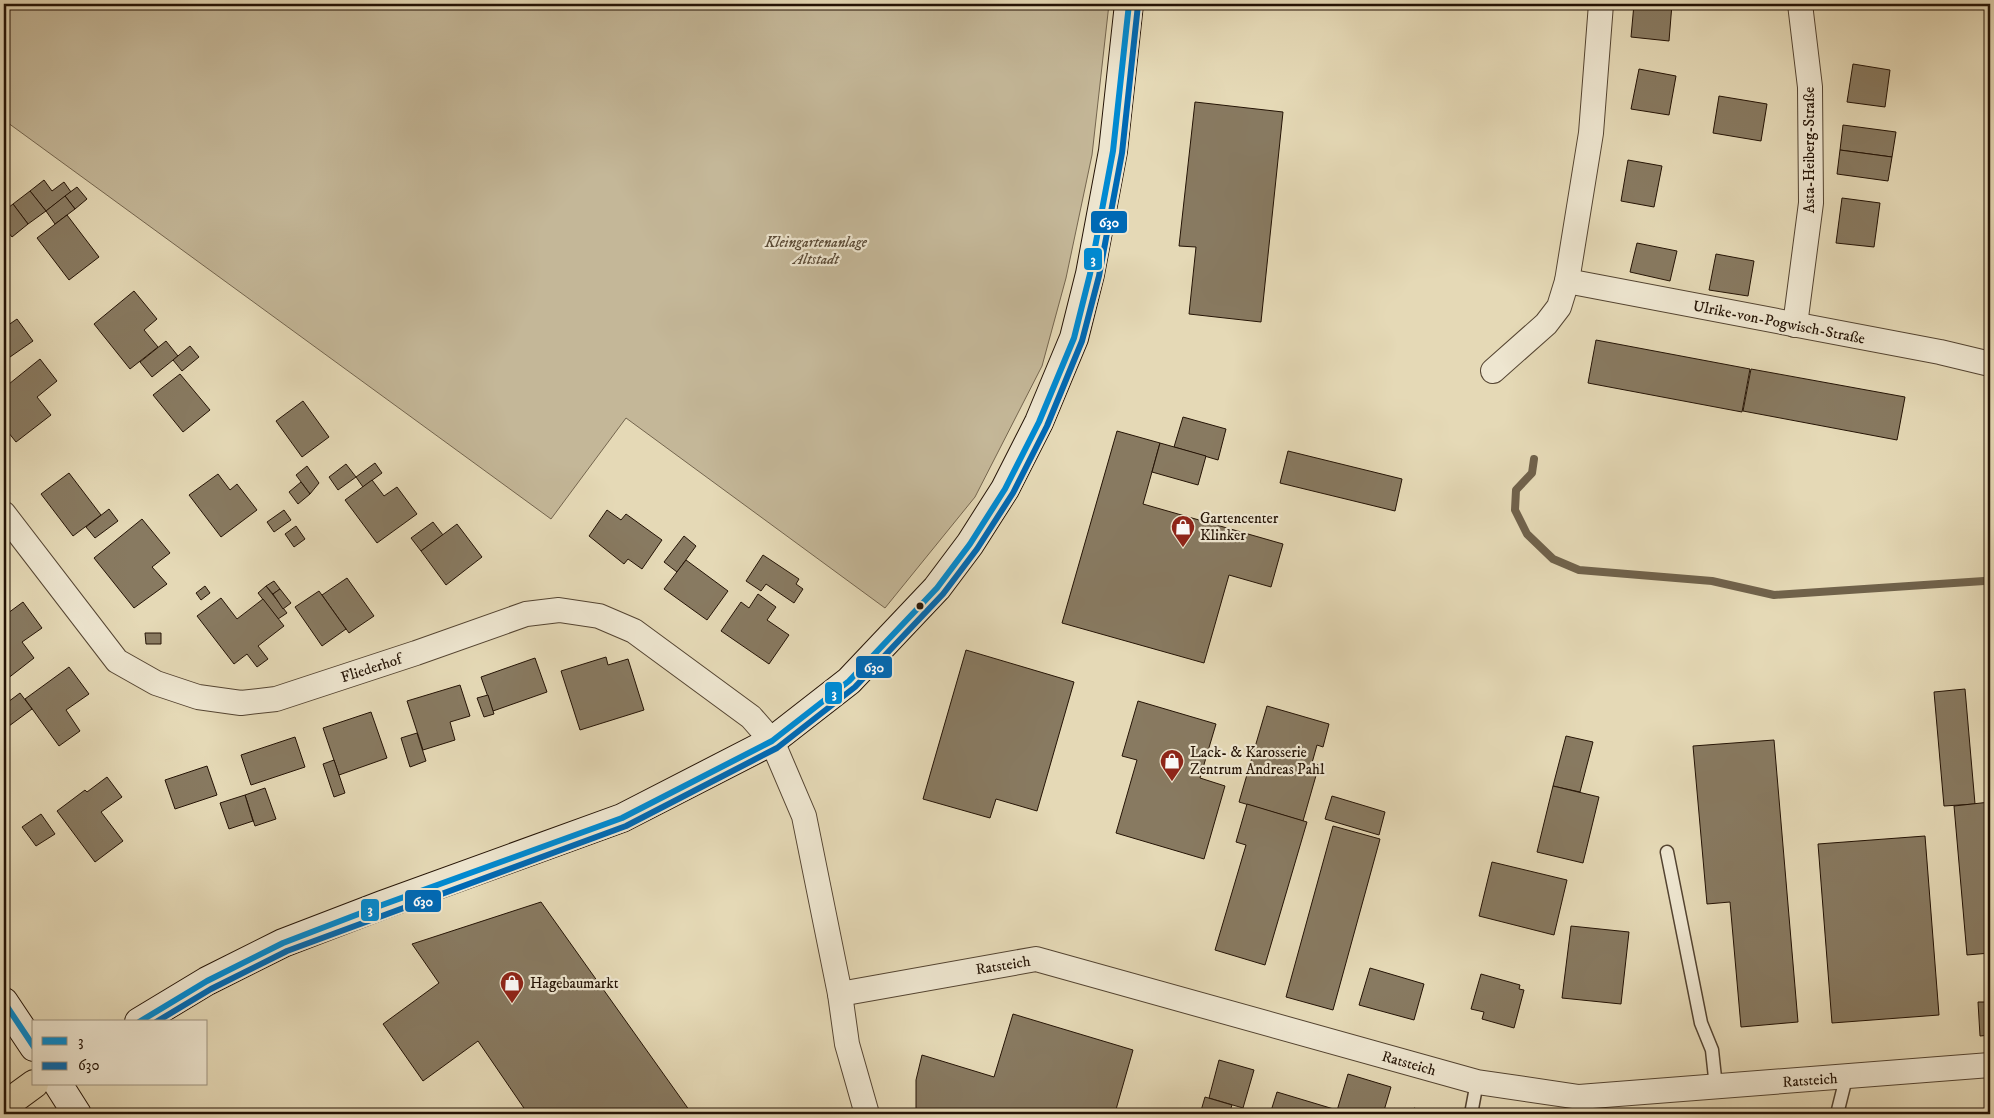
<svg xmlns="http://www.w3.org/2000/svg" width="1994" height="1118" font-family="'IM FELL DW Pica',serif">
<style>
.green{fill:#c4b798;stroke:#74654e}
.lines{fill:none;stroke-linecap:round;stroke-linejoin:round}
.stream{stroke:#70624b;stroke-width:8}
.building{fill:#887a61;stroke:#241305}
.lane-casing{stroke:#544431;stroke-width:15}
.street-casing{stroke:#544431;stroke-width:26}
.secondary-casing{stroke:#241305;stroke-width:30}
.primary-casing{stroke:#241305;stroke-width:30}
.lane{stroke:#eee6d0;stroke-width:12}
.street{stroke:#eee6d0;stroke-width:24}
.secondary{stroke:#eee6d0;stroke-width:28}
.primary{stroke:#e5d9b6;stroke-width:28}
.bus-1-casing{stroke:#eee6d0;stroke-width:10}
.bus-2-casing{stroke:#eee6d0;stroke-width:10}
.bus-1{stroke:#008ad2;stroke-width:6}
.bus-2{stroke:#0069b4;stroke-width:6}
.bus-dot{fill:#241305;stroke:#eee6d0;stroke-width:2}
.labels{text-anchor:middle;stroke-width:4.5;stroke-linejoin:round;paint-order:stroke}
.street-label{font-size:15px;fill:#241305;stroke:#eee6d0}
.park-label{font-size:15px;font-style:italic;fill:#5c4c38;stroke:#eee6d0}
.poi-label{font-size:15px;fill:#241305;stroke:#eee6d0;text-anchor:start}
.line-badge{stroke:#eee6d0;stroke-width:2}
.badge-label{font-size:14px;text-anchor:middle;font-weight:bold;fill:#fff}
</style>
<rect width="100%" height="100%" fill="#e5d9b6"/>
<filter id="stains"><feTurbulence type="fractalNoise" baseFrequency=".004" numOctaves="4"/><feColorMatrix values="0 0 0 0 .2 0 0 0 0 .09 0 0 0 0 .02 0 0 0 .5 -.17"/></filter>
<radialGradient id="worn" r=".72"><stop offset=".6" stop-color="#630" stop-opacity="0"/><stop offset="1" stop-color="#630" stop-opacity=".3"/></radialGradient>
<path class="green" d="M4,4H1109L1092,155L1066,278L1042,366L975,497L885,608L626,418L551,519L4,120Z"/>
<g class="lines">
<path class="stream" d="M1534,459L1532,473L1516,490L1515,510L1527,534L1553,559L1579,570L1712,581L1774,595L1984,581"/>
</g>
<g class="building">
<path d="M1634,4H1672L1669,41L1631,37Z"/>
<path d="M1853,64L1890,70L1885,107L1847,102Z"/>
<path d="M1639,69L1676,76L1669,115L1631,109Z"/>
<path d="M1719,96L1767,104L1761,141L1713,133Z"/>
<path d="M1195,102L1283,112L1261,322L1189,314L1196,247L1179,246Z"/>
<path d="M1843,125L1896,132L1892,157L1840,150Z"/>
<path d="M1840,150L1892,157L1888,181L1837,174Z"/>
<path d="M1628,160L1662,166L1654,207L1621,201Z"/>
<path d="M44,180L52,191L64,182L71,192L46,211L30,191Z"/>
<path d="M77,187L87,199L75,209L65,196Z"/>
<path d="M30,191L46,211L28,224L13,204Z"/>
<path d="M65,196L75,209L55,224L46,211Z"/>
<path d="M1842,198L1880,203L1874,247L1836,243Z"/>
<path d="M13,204L28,224L12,237L4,227V211Z"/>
<path d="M67,215L99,257L69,280L37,238Z"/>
<path d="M1637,243L1677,251L1670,281L1630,272Z"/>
<path d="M1716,254L1754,261L1748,296L1709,290Z"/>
<path d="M134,291L157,319L144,330L158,347L130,369L94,324Z"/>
<path d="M4,316L10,324L4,328Z"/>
<path d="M17,319L33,341L10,357L4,349V328Z"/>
<path d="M1596,340L1750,369L1742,412L1588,383Z"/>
<path d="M166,341L178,356L152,377L140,362Z"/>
<path d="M190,346L199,357L182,371L173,360Z"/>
<path d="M40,359L57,381L37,397L51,415L16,442L4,427V388Z"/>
<path d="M1751,369L1905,397L1897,440L1743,411Z"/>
<path d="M180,374L210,410L183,432L153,395Z"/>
<path d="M303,401L329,437L302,457L276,421Z"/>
<path d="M1183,417L1226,429L1218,460L1174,447Z"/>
<path d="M1117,431L1160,443L1143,504L1283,544L1271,587L1229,575L1204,663L1062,623Z"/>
<path d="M1160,443L1206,456L1198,485L1152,472Z"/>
<path d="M1288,451L1402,479L1395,511L1280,483Z"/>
<path d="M375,463L382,473L363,487L356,477Z"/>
<path d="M346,464L356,477L338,490L329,477Z"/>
<path d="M307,466L319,483L310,494L296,475Z"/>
<path d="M69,473L101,515L73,536L41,494Z"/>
<path d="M218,474L230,490L237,484L257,510L221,537L189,495Z"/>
<path d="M372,480L384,496L397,487L417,514L377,543L345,500Z"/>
<path d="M301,482L310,494L298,504L289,492Z"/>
<path d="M109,509L118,521L95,538L86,527Z"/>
<path d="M284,510L291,520L274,532L267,522Z"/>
<path d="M607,510L621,520L626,514L662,540L642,569L628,559L624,564L589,536Z"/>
<path d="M142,519L170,553L152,567L167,584L134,608L94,558Z"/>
<path d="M433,522L443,535L421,551L411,538Z"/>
<path d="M457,524L482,557L446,585L421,551Z"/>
<path d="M296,526L305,539L294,547L285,534Z"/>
<path d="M684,536L696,546L677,572L664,562Z"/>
<path d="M763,555L799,579L796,584L803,589L794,603L766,584L761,591L746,581Z"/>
<path d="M686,560L728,591L707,620L664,589Z"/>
<path d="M347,578L374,616L349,633L322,595Z"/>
<path d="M274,581L280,589L273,594L266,586Z"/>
<path d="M205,586L210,593L201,600L196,593Z"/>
<path d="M266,586L287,613L278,619L258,593Z"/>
<path d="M280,589L291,603L283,609L273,594Z"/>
<path d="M319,591L346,629L322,646L295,607Z"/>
<path d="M758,594L776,607L767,620L789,635L769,664L721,631L741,602L749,608Z"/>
<path d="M221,598L237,619L263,599L284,626L258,646L268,659L257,667L247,654L234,664L197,616Z"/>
<path d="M23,602L42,628L22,642L34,658L7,679L4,675V616Z"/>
<path d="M145,633H161V644H146Z"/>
<path d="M966,650L1074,682L1037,811L996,799L990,818L923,799Z"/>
<path d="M606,657L608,665L628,659L644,710L580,730L561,671Z"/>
<path d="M535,658L547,692L493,711L481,677Z"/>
<path d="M69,667L89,694L66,710L80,731L59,746L25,699Z"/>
<path d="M460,685L470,716L450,722L455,740L423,750L407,701Z"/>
<path d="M1965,689L1975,804L1944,806L1934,692Z"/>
<path d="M20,693L32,709L9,726L4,719V705Z"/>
<path d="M488,695L494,714L484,717L477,698Z"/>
<path d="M1138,701L1216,724L1200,778L1225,786L1204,859L1116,833L1137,760L1122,756Z"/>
<path d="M1267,706L1329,724L1323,747L1317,745L1312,763L1319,765L1303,821L1239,802Z"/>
<path d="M371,712L387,758L339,775L323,728Z"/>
<path d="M4,719L9,726L4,729Z"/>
<path d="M417,733L426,761L410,767L401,738Z"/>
<path d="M1566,736L1593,742L1580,792L1553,786Z"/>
<path d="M295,737L305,767L251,785L241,755Z"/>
<path d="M1774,740L1798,1022L1741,1027L1730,902L1707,904L1693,746Z"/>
<path d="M334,760L345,793L334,797L323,764Z"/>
<path d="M207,766L217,795L175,809L165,780Z"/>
<path d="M107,777L122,797L101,812L123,841L95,862L57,811L85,790L87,792Z"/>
<path d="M1553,786L1599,797L1583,863L1537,852Z"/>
<path d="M265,788L276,819L255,826L245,795Z"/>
<path d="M245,795L253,821L229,829L220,803Z"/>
<path d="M1332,796L1385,812L1379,835L1325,819Z"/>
<path d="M1990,802V953L1967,955L1954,806Z"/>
<path d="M1247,804L1307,822L1265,965L1215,950L1246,845L1236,842Z"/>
<path d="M41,814L55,834L36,846L22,827Z"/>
<path d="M1333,826L1380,839L1333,1010L1286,997Z"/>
<path d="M1925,836L1939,1015L1832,1023L1818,844Z"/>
<path d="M1492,862L1567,880L1554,935L1479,916Z"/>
<path d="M541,902L692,1114H693H528L478,1041L423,1081L383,1024L439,983L412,944Z"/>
<path d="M1571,926L1629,932L1621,1004L1562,998Z"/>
<path d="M1370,968L1424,984L1414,1020L1359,1005Z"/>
<path d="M1481,974L1520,985L1519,989L1524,990L1514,1028L1482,1019L1484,1012L1471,1009Z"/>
<path d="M1978,1002H1990V1035L1980,1036Z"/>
<path d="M1013,1014L1133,1050L1115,1113L1119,1114H916V1080L922,1055L994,1077Z"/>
<path d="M1219,1060L1254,1070L1243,1108L1209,1098Z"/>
<path d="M1348,1074L1391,1087L1383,1114H1336Z"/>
<path d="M1277,1092L1337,1110L1336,1114H1270Z"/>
<path d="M1205,1097L1232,1105L1229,1114H1200Z"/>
<path d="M1414,1108L1433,1114H1412Z"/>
</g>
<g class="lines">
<g class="lane-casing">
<g id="lane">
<path d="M1667,852L1701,1023L1712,1050L1716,1087"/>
<path d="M1471,1114L1477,1082"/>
<path d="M1837,1114L1846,1078"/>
</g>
</g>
<g class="street-casing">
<g id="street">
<path d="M1567,281L1940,352L1990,364"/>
<path d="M1795,325L1811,203L1810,87L1800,4"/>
<path d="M1493,371L1546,324L1559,307L1567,281L1591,133L1601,4"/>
<path d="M4,514L117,661L156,683L198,697L241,703L276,699L416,653L526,614L559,610L599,616L634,631L751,717L772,741L804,816L840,994L847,1044L867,1114"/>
<path d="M840,994L1036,959L1477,1082L1579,1097L1990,1065"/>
</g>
</g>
<g class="secondary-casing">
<g id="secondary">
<path d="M4,1002L34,1047"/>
<path d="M139,1022L207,981L283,943L382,905L622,818L772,741L849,681L937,588L970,544L1005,489L1039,422L1074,338L1090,274L1113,151L1129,4"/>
<path d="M58,1084L77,1114"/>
</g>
</g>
<g class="primary-casing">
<path id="primary" d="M4,1106L34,1084"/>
</g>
<use href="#lane" class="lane"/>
<use href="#street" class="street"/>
<use href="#secondary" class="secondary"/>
<use href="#primary" class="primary"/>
<g class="bus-1-casing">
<g id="bus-1">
<path d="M4,1002L34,1047"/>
<path d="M139,1022L207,981L283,943L382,905L622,818L772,741L849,681L937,588L970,544L1005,489L1039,422L1074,338L1090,274L1113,151L1129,4"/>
</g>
</g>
<g class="bus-2-casing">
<path id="bus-2" d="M156,1022L211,989L287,951L626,826L777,748L855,687L943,594L977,549L1013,493L1047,426L1082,341L1099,276L1122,153L1138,5"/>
</g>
<use href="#bus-1" class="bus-1"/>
<use href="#bus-2" class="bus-2"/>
</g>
<defs>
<g id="shop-pin" transform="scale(1.25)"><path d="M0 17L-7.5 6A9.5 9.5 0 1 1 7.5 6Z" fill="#8f2418" stroke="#eee6d0"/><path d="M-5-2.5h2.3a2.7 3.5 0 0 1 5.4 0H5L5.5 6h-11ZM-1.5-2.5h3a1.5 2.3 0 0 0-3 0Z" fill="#fff"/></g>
</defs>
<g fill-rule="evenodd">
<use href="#shop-pin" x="1183" y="527"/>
<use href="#shop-pin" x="1172" y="761"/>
<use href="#shop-pin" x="512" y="983"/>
</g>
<circle class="bus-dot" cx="920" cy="606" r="4.5"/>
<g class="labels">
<g class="street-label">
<text transform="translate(1809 150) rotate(-90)" y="5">Asta-Heiberg-Straße</text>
<text transform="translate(1779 322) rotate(11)" y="5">Ulrike-von-Pogwisch-Straße</text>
<text transform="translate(371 668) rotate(-18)" y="5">Fliederhof</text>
<text transform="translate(1003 965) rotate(-9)" y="5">Ratsteich</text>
<text transform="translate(1409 1063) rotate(16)" y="5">Ratsteich</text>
<text transform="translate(1810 1080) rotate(-4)" y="5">Ratsteich</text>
</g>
<g class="park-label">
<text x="816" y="247">Kleingartenanlage<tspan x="816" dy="17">Altstadt</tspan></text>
</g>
<g class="poi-label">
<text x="1200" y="523">Gartencenter<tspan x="1200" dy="17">Klinker</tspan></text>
<text x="1190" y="757">Lack- &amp; Karosserie<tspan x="1190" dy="17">Zentrum Andreas Pahl</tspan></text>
<text x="530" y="988">Hagebaumarkt</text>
</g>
</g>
<g class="line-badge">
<rect x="1090" y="210" width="38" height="24" rx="5" fill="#0069b4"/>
<rect x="1083" y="247" width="20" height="24" rx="5" fill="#008ad2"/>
<rect x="855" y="655" width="38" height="24" rx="5" fill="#0069b4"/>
<rect x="824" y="681" width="19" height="24" rx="5" fill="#008ad2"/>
<rect x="404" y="889" width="38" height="24" rx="5" fill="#0069b4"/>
<rect x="360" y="898" width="20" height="24" rx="5" fill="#008ad2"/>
</g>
<g class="badge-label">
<text x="1109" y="227">630</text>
<text x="1093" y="264">3</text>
<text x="874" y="672">630</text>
<text x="834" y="698">3</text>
<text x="423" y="906">630</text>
<text x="370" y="914">3</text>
</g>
<rect width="1994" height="1118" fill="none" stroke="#e5d9b6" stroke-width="20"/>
<rect x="5" y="5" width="1984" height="1108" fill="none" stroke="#241305" stroke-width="2.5"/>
<rect x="10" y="10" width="1974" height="1098" fill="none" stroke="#241305"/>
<rect x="32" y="1020" width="175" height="65" fill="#eee6d0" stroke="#9d927f"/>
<rect x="42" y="1037" width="25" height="8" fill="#008ad2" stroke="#9d927f"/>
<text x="78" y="1046" font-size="15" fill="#241305">3</text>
<rect x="42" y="1062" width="25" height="8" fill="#0069b4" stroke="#9d927f"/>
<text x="78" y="1070" font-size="15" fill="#241305">630</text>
<rect width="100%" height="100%" filter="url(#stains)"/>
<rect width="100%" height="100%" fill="url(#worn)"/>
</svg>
